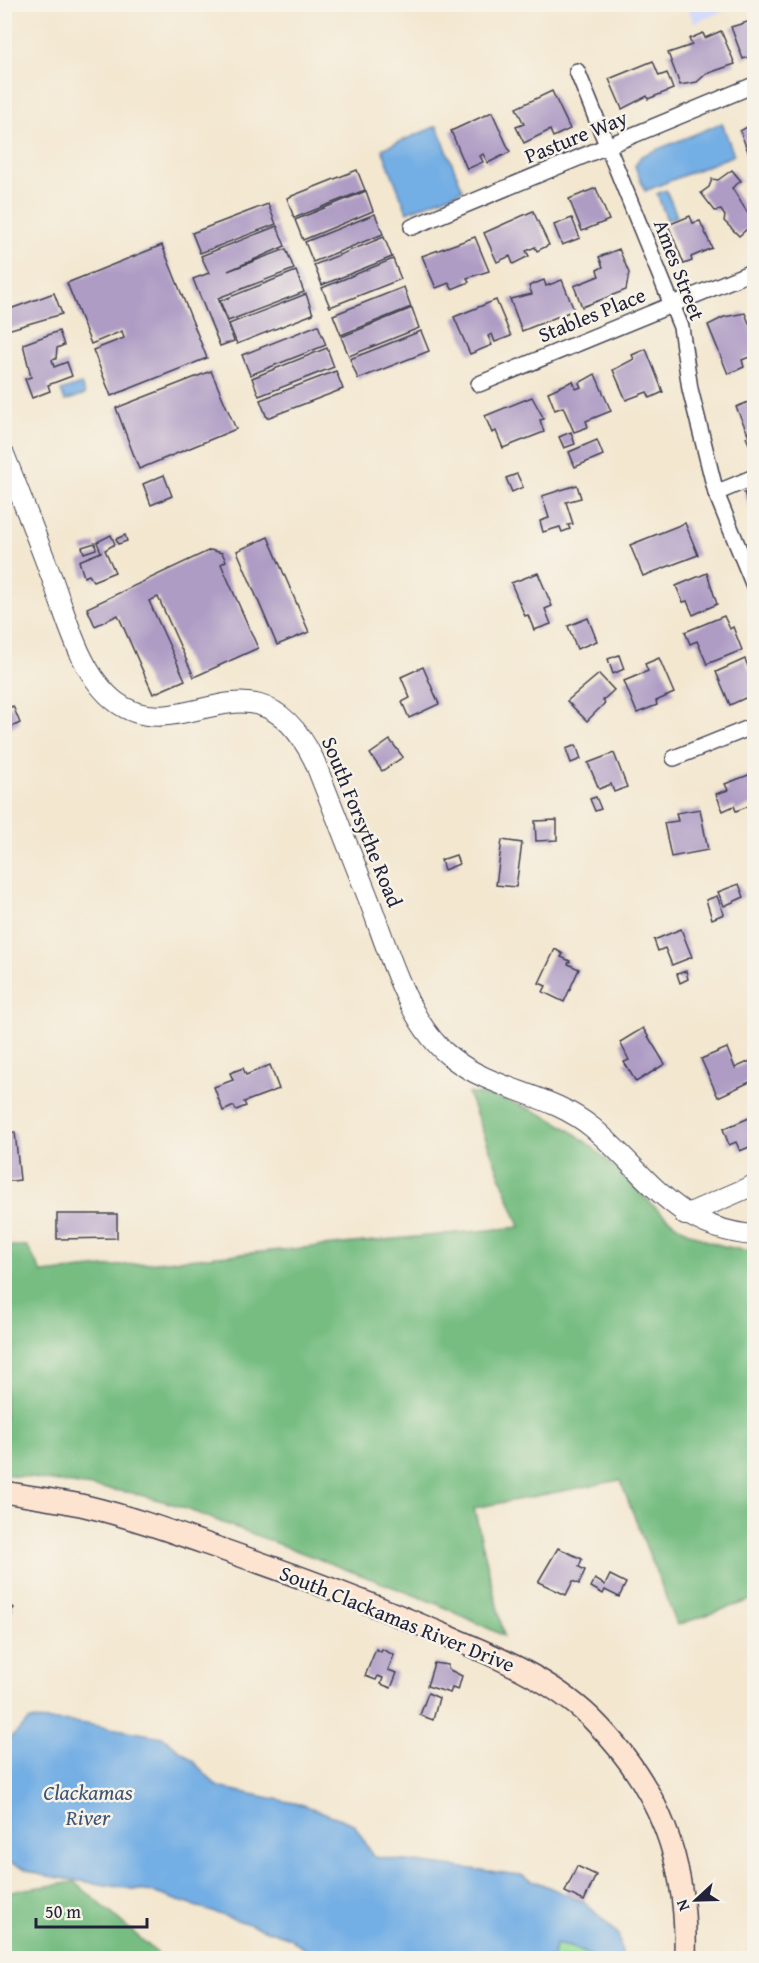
<svg xmlns="http://www.w3.org/2000/svg" width="759" height="1963" font-family="'Gentium Book Plus',serif">
<style>
.built{fill:#d3d9f9}
.green{fill:#94de9a;stroke:#5b806a;stroke-width:1.5}
.forest{fill:#77bd82;stroke:#4c705e;stroke-width:1.5}
.water{fill:#73aee4;stroke:#4a6890;stroke-width:1.5}
.building{fill:#af9cc5}
.lines{fill:none;stroke-linecap:round;stroke-linejoin:round}
.minor-casing{stroke:#414051;stroke-width:18}
.tertiary-casing{stroke:#414051;stroke-width:22}
.secondary-casing{stroke:#414051;stroke-width:24}
.minor{stroke:#fff;stroke-width:15}
.tertiary{stroke:#fff;stroke-width:20}
.secondary{stroke:#fde4d1;stroke-width:21}
.labels{text-anchor:middle;stroke-width:5;stroke-linejoin:round;paint-order:stroke}
.street-label{font-size:21px;fill:#22223b;stroke:#f7f3e8}
.water-label{font-size:22px;font-style:italic;fill:#3e5376;stroke:#f7f3e8}
</style>
<rect width="100%" height="100%" fill="#f7f3e8"/>
<filter id="ink" filterUnits="userSpaceOnUse"><feTurbulence type="fractalNoise" baseFrequency=".0167" numOctaves="2"/><feDisplacementMap in="SourceGraphic" scale="12" xChannelSelector="R" yChannelSelector="G"/><feConvolveMatrix kernelMatrix="1 2 1 2 8 2 1 2 1" color-interpolation-filters="sRGB"/></filter>
<filter id="wash" filterUnits="userSpaceOnUse"><feTurbulence type="fractalNoise" baseFrequency=".008" numOctaves="4" result="noise"/><feDisplacementMap in="SourceGraphic" scale="24" xChannelSelector="R" yChannelSelector="G"/><feGaussianBlur stdDeviation="1.35" result="paint"/><feColorMatrix in="noise" values="0 0 0 0 0 0 0 0 0 0 0 0 0 0 0 0 0 1.4 0 .05"/><feComposite in="paint" operator="in"/></filter>
<g filter="url(#wash)">
<rect width="100%" height="100%" fill="#f3e7d0"/>
<path class="built" d="M687,5H740L694,23Z"/>
<path class="green" d="M554,1944L571,1947L595,1958H553Z"/>
<g class="forest">
<path d="M468,1093C509,1097 554,1116 586,1142C647,1191 668,1244 754,1251V1599L677,1625L620,1480L474,1508L504,1636L435,1603L173,1504L133,1493L5,1474V1246H27L42,1273L520,1227Z"/>
<path d="M75,1882L163,1958H5V1892Z"/>
</g>
<g class="water">
<path d="M722,123L734,155L645,191L635,166L641,156Z"/>
<path d="M437,126L463,190L407,212L382,149Z"/>
<path d="M666,190L677,216L667,220L657,194Z"/>
<path d="M81,384L85,394L65,401L61,391Z"/>
<path d="M30,1720L74,1722L163,1737L192,1760L218,1787L304,1805L354,1824L374,1857L521,1875L585,1903L618,1934L623,1958H595L571,1947L555,1944L553,1958H317L288,1937L152,1892L41,1875L5,1861V1743Z"/>
</g>
<g id="blocks">
<g class="building">
<path d="M754,20V55L743,59L731,27Z"/>
<path d="M721,31L735,64L706,74L697,82L680,85L668,53L692,45L689,39L703,33L705,38Z"/>
<path d="M653,61L659,76L667,73L673,89L648,99L647,96L622,109L609,79Z"/>
<path d="M552,91L570,129L553,137L550,130L524,143L516,127L524,124L516,108Z"/>
<path d="M492,112L510,152L488,163L483,154L480,156L483,162L467,169L451,131Z"/>
<path d="M754,123V167L740,131Z"/>
<path d="M357,170L365,190L294,218L287,198Z"/>
<path d="M732,170L741,181L732,188L754,223L739,236L724,221L725,216L721,210L715,211L701,193L709,187L712,179L718,180Z"/>
<path d="M596,188L609,220L582,231L569,199Z"/>
<path d="M366,191L373,211L303,240L295,220Z"/>
<path d="M268,204L276,224L200,253L192,233Z"/>
<path d="M533,211L549,245L537,251L535,247L526,251L529,256L513,264L510,256L497,262L484,233Z"/>
<path d="M375,214L383,234L313,262L305,242Z"/>
<path d="M690,216L693,223L700,221L712,248L691,257L692,261L684,264L668,225Z"/>
<path d="M572,218L580,238L562,245L554,225Z"/>
<path d="M277,226L285,246L228,271L286,249L294,269L218,298L234,341L220,346L193,279L209,273L201,256Z"/>
<path d="M384,237L392,257L322,285L314,265Z"/>
<path d="M475,237L489,271L467,278L469,282L452,289L449,283L436,288L422,256Z"/>
<path d="M162,245L207,358L111,396L93,350L124,338L122,331L91,344L67,283Z"/>
<path d="M619,249L629,273L626,290L582,307L574,286L599,276L597,270L603,267L599,257Z"/>
<path d="M393,259L401,279L330,307L322,288Z"/>
<path d="M296,271L304,292L228,321L220,301Z"/>
<path d="M544,280L546,286L562,280L574,310L522,331L510,299L532,294L529,286Z"/>
<path d="M404,287L411,307L341,335L333,315Z"/>
<path d="M54,293L62,314L4,331V294L10,309Z"/>
<path d="M306,294L313,314L237,344L229,324Z"/>
<path d="M496,300L511,336L495,342L492,334L488,336L492,345L470,354L454,317Z"/>
<path d="M412,308L419,328L349,356L341,337Z"/>
<path d="M745,313L754,336V355L742,360L744,367L728,374L708,325L724,317Z"/>
<path d="M318,325L326,345L250,375L242,355Z"/>
<path d="M59,331L64,345L57,348L56,359L52,360L54,367L67,362L72,376L48,385L50,391L32,398L25,379L31,377L23,344Z"/>
<path d="M421,331L429,351L358,379L350,359Z"/>
<path d="M327,348L334,367L259,396L252,378Z"/>
<path d="M646,349L663,392L650,398L647,392L626,400L613,370L634,359L632,355Z"/>
<path d="M211,371L236,429L139,469L116,408Z"/>
<path d="M336,371L343,389L267,418L260,400Z"/>
<path d="M595,374L611,411L586,421L588,427L574,432L563,407L555,410L548,392L573,381L576,389L581,387L579,383Z"/>
<path d="M532,397L544,419L540,420L544,432L503,448L496,431L492,433L485,416Z"/>
<path d="M751,401L754,409V456L746,437L749,436L736,407Z"/>
<path d="M571,432L575,444L564,448L559,437Z"/>
<path d="M597,440L603,455L575,467L569,452Z"/>
<path d="M517,474L523,487L512,492L506,478Z"/>
<path d="M164,475L172,496L151,505L143,484Z"/>
<path d="M577,485L581,498L566,502L573,524L568,525L570,529L562,532L560,527L543,532L540,521L549,518L542,496Z"/>
<path d="M754,489V518L744,493Z"/>
<path d="M685,523L698,555L643,576L630,545Z"/>
<path d="M111,535L115,544L105,550L115,572L93,581L89,575L84,577L79,561L101,552L97,542Z"/>
<path d="M125,535L127,541L118,544L116,539Z"/>
<path d="M268,537L309,632L277,645L237,551Z"/>
<path d="M95,543L96,549L84,553L82,547Z"/>
<path d="M210,550L222,553L226,561L221,564L258,648L194,677L158,597L149,601L185,680L153,694L118,615L95,626L87,608Z"/>
<path d="M538,573L552,606L545,609L551,624L534,630L528,615L525,616L511,583Z"/>
<path d="M707,573L717,604L693,615L687,601L683,602L676,586Z"/>
<path d="M724,616L730,629L733,627L742,650L707,664L697,641L690,644L685,632Z"/>
<path d="M588,618L597,641L577,649L568,626Z"/>
<path d="M619,655L624,669L613,674L608,659Z"/>
<path d="M659,658L674,693L656,701L657,705L637,713L624,681L648,671L645,664Z"/>
<path d="M745,659L754,681V694L730,705L716,672Z"/>
<path d="M423,667L439,704L409,718L402,702L410,698L401,677Z"/>
<path d="M599,674L614,690L603,700L605,703L587,721L567,701Z"/>
<path d="M13,706L20,723L5,730L4,710Z"/>
<path d="M390,740L403,757L382,771L370,754Z"/>
<path d="M576,745L581,759L571,763L566,749Z"/>
<path d="M614,753L627,787L614,792L611,784L599,789L588,763Z"/>
<path d="M751,774L754,783V804L736,811L734,806L723,811L716,794L728,790L725,784Z"/>
<path d="M596,797L601,809L595,811L590,799Z"/>
<path d="M700,809L708,850L671,857L664,823L678,821L676,813Z"/>
<path d="M557,820V840L536,841L535,821Z"/>
<path d="M502,840L522,843L516,887L496,885Z"/>
<path d="M456,855L459,864L444,870L441,860Z"/>
<path d="M739,884L744,897L724,906L718,892Z"/>
<path d="M717,896L724,914L712,919L706,900Z"/>
<path d="M681,929L692,957L672,965L665,948L658,951L654,940Z"/>
<path d="M555,949L563,954L561,957L570,961L568,964L579,969L564,1002L543,992L546,986L539,983Z"/>
<path d="M686,971L688,979L680,983L677,974Z"/>
<path d="M643,1028L665,1064L636,1082L624,1062L629,1060L620,1042Z"/>
<path d="M727,1048L735,1068L750,1061L754,1080L718,1097L701,1059Z"/>
<path d="M270,1065L279,1089L244,1102L246,1106L236,1110L234,1106L223,1111L214,1087L233,1080L230,1073L243,1068L246,1075Z"/>
<path d="M754,1116V1136H752L754,1145L740,1151L736,1142L729,1145L723,1129Z"/>
<path d="M15,1132L20,1180L4,1182V1133Z"/>
<path d="M57,1214H117V1238L57,1239Z"/>
<path d="M558,1548L582,1559L579,1567L585,1570L579,1584L573,1581L566,1595L538,1582Z"/>
<path d="M610,1575L626,1583L619,1597L605,1590L603,1594L591,1587L595,1579L605,1585Z"/>
<path d="M4,1601L14,1608L4,1620Z"/>
<path d="M376,1649L381,1652L382,1649L394,1655L388,1670L397,1673L391,1688L381,1684L383,1678L378,1676L376,1680L365,1676Z"/>
<path d="M434,1663L448,1665V1669L462,1676L458,1690L452,1688L450,1693L427,1686Z"/>
<path d="M428,1693L439,1698L433,1720L420,1715Z"/>
<path d="M577,1866L596,1875L584,1901L565,1892Z"/>
</g>
</g>
</g>
<g filter="url(#ink)">
<use href="#blocks" fill-opacity="0" stroke="#414051" stroke-width="1.5"/>
<g class="lines">
<g class="minor-casing">
<g id="minor">
<path d="M577,71L681,327L690,389L716,493L754,586"/>
<path d="M412,227L754,85"/>
<path d="M479,384L754,271"/>
<path d="M716,493L754,477"/>
<path d="M674,758L754,726"/>
</g>
</g>
<g class="tertiary-casing">
<g id="tertiary">
<path d="M4,454C20,494 35,533 50,573C66,614 79,674 116,702C182,752 255,641 314,760C332,807 351,853 369,900C388,949 408,1026 452,1058C494,1091 551,1093 593,1128C649,1176 674,1228 754,1235"/>
<path d="M685,1215L754,1185"/>
</g>
</g>
<g class="secondary-casing">
<path id="secondary" d="M4,1492C31,1497 58,1500 85,1506C136,1518 186,1537 235,1554C298,1576 360,1599 421,1625C480,1650 544,1673 591,1718C660,1786 688,1863 685,1958"/>
</g>
<use href="#minor" class="minor"/>
<use href="#tertiary" class="tertiary"/>
<use href="#secondary" class="secondary"/>
</g>
</g>
<g class="labels">
<g class="street-label">
<text transform="translate(576 137) rotate(-22)" y="7">Pasture Way</text>
<text transform="translate(679 270) rotate(69)" y="7">Ames Street</text>
<text transform="translate(592 315) rotate(-22)" y="7">Stables Place</text>
<text transform="translate(362 822) rotate(68)" y="7">South Forsythe Road</text>
<text transform="translate(397 1619) rotate(22)" y="7">South Clackamas River Drive</text>
</g>
<g class="water-label">
<text x="88" y="1800">Clackamas<tspan x="88" dy="25">River</tspan></text>
</g>
</g>
<rect width="759" height="1963" fill="none" stroke="#f7f3e8" stroke-width="24"/>
<g transform="translate(696 1900) rotate(248)" stroke="#f7f3e8" stroke-width="4.5" paint-order="stroke">
<path d="M0-4.5L10 22L0 15L-10 22Z" fill="#22223b"/>
<text y="-9" font-size="16" font-weight="bold" text-anchor="middle" fill="#22223b">N</text>
</g>
<path d="M36 1918v9h111v-9" fill="none" stroke="#22223b" stroke-width="3"/>
<text x="45" y="1918" font-size="18" fill="#22223b" stroke="#f7f3e8" stroke-width="4.5" paint-order="stroke">50 m</text>
</svg>
